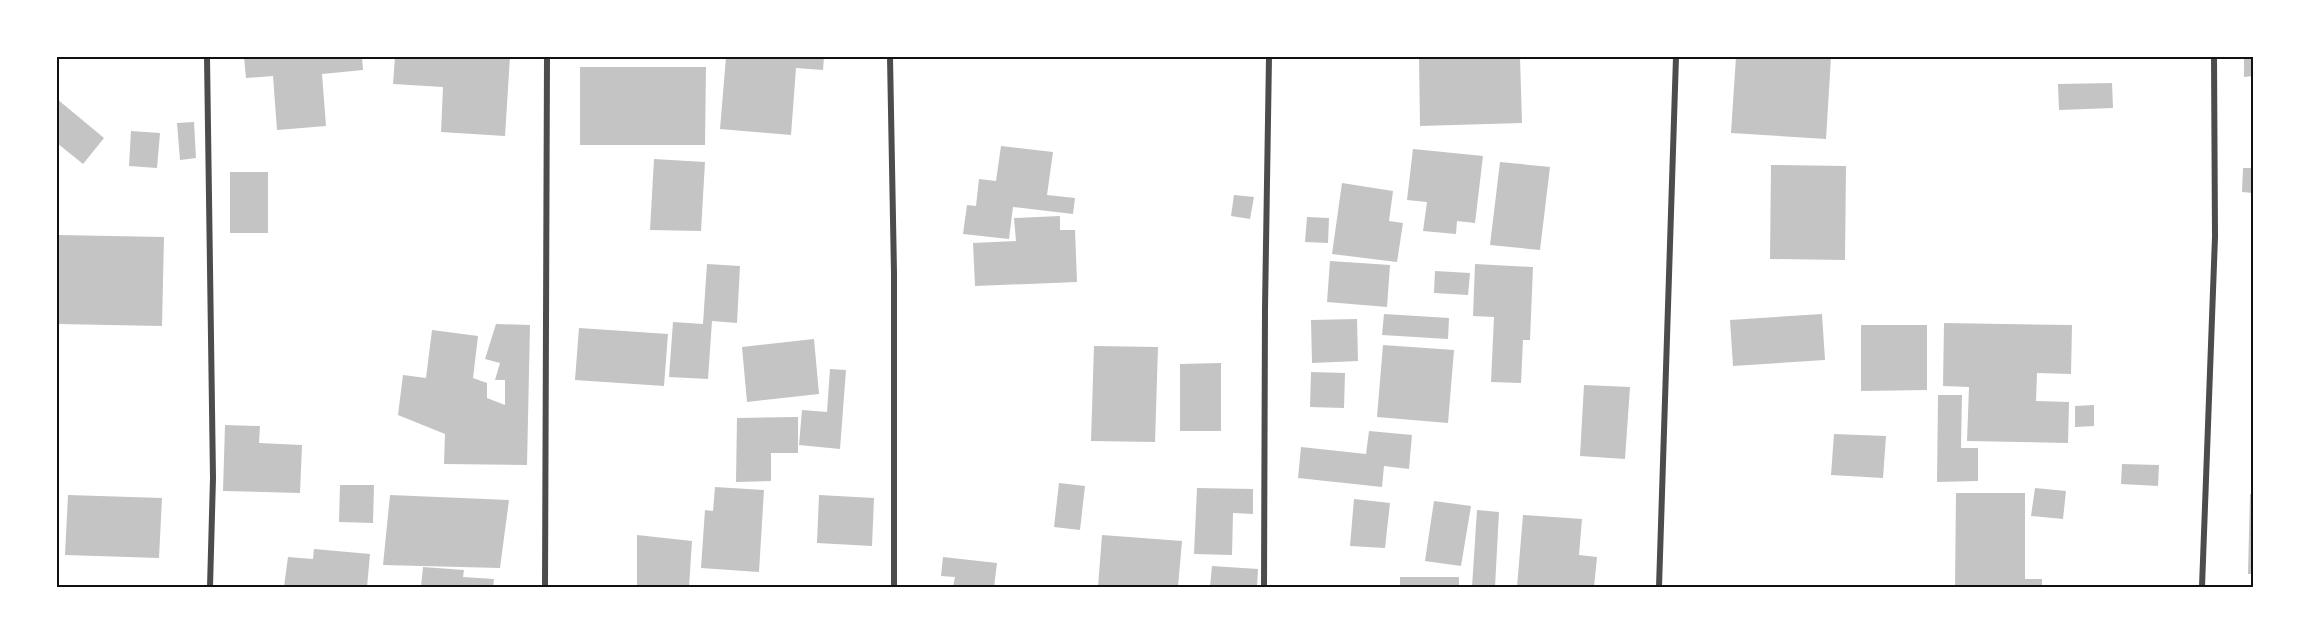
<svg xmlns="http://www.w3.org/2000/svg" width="2310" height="644" font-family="Roboto,sans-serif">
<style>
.building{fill:#c4c4c4}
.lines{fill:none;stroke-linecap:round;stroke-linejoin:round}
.minor{stroke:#4c4c4c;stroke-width:6}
.neatline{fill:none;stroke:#111;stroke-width:2}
</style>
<rect width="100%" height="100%" fill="#fff"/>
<g class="building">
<path d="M244,57H362L363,70L322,74L326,126L277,130L273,76L246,78Z"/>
<path d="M395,57H510L505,136L441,132L443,87L393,84Z"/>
<path d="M726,57H824L823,70L796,68L791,135L720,129Z"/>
<path d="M1419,57H1520L1522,123L1420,126Z"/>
<path d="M1736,57H1831L1826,139L1731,133Z"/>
<path d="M2244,57H2253V76L2244,77Z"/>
<path d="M580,67H706L705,145H580Z"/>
<path d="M2112,83L2113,108L2059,110L2058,84Z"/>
<path d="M57,99L104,138L83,164L57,143Z"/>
<path d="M194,122L196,158L180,160L177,123Z"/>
<path d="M131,131L160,133L157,168L129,166Z"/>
<path d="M1001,146L1053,152L1047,195L1075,198L1073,214L1013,207L1009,239L963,234L967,205L976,206L979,179L996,181Z"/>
<path d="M1413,149L1483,156L1475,223L1457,221L1456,234L1423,231L1427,202L1407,200Z"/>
<path d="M654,159L705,162L701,231L650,230Z"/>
<path d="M1500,162L1550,167L1540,250L1490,245Z"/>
<path d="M1771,165L1846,166L1845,260L1770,259Z"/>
<path d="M2243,168H2253V193L2242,192Z"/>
<rect x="230" y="172" width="38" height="61"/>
<path d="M1342,183L1393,191L1389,221L1403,223L1397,262L1332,254Z"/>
<path d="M1234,195L1254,197L1250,219L1231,216Z"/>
<path d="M1060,216V230H1075L1077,282L975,286L973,243L1016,241L1014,218Z"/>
<path d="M1307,217L1329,218L1328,243L1305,242Z"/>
<path d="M59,235L164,237L162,326L58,324Z"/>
<path d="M1330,261L1390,265L1387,307L1327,302Z"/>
<path d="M707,264L740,266L737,323L712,321L708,379L669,377L673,322L703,324Z"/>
<path d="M1475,264L1533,267L1530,340H1523L1521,383L1491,382L1494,317L1473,316Z"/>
<path d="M1435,271L1470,273L1468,295L1434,293Z"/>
<path d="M1384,314L1449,318L1448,339L1382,335Z"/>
<path d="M1822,314L1825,360L1733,366L1730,320Z"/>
<path d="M1357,319L1358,361L1312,363L1311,320Z"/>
<path d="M1944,323L2072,325L2071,374L2037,373L2036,401L2069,402L2068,443L1967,441L1969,387L1943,386Z"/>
<path d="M496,324L530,325L527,465L444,464L445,434L398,415L403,375L426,378L432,330L478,336L473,378L487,383V398L505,405V380H495L500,363L485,359Z"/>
<path d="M1861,325H1927V390L1861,391Z"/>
<path d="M579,328L668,334L664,386L575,380Z"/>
<path d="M814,339L819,394L747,402L742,347Z"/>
<path d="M1383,345L1454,350L1448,423L1377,417Z"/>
<path d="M1094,346L1158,347L1155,442L1091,441Z"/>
<path d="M1221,363V431H1180V364Z"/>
<path d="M830,369L846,370L840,449L799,445L802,410L827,412Z"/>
<path d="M1311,372L1345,373L1344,408L1310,407Z"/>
<path d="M1584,385L1630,387L1625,459L1580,456Z"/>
<path d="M1938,395H1962L1961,448H1978V481L1937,482Z"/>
<path d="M2094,405V426L2075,427V406Z"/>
<path d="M798,417V453H771V481L736,482L737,418Z"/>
<path d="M225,425L260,426L259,443L302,445L300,493L223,491Z"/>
<path d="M1369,431L1412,435L1409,469L1384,466L1382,487L1298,478L1301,447L1366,454Z"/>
<path d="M1834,434L1886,436L1883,478L1831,475Z"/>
<path d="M2122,464L2159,465L2158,486L2121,484Z"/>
<path d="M1059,483L1085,486L1080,530L1054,527Z"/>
<path d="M340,485H374L373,523L339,522Z"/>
<path d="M715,487L764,490L759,572L701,568L705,510L713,511Z"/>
<path d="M1197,488L1253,489V514L1233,513L1232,555L1194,554Z"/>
<path d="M2035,488L2066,491L2063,519L2031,516Z"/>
<path d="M1956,493H2025V579H2042V587H1955Z"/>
<path d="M2250,494H2253V574H2248Z"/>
<path d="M68,495L162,498L159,558L65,555Z"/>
<path d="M390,495L509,500L500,568L383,565Z"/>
<path d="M819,495L874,498L872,546L817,543Z"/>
<path d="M1354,499L1390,503L1385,548L1350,546Z"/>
<path d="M1434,501L1471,506L1461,566L1425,561Z"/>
<path d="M1477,510L1499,512L1495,587H1472Z"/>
<path d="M1523,515L1582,519L1579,555L1597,557L1594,587H1517Z"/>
<path d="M637,535L692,541L689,587H637Z"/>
<path d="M1102,535L1182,541L1178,587H1098Z"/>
<path d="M314,549L370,554L367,587H284L288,557L313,559Z"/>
<path d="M943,557L997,563L994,587H953L955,577L941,576Z"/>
<path d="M1212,566L1258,569L1257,587H1210Z"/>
<path d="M423,567L464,570L463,577L494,579L493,587H421Z"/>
<rect x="1400" y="577" width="59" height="10"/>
</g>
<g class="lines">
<g class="minor">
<path d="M207,57L213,478L210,587"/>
<path d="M890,57L894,273V587"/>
<path d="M545,587L547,57"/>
<path d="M1264,587L1265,308L1269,57"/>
<path d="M1659,587L1676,57"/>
<path d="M2202,587L2215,237L2214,57"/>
</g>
</g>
<rect width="2310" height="644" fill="none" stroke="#ffffff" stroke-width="117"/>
<rect x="58" y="58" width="2194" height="528" class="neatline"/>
</svg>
